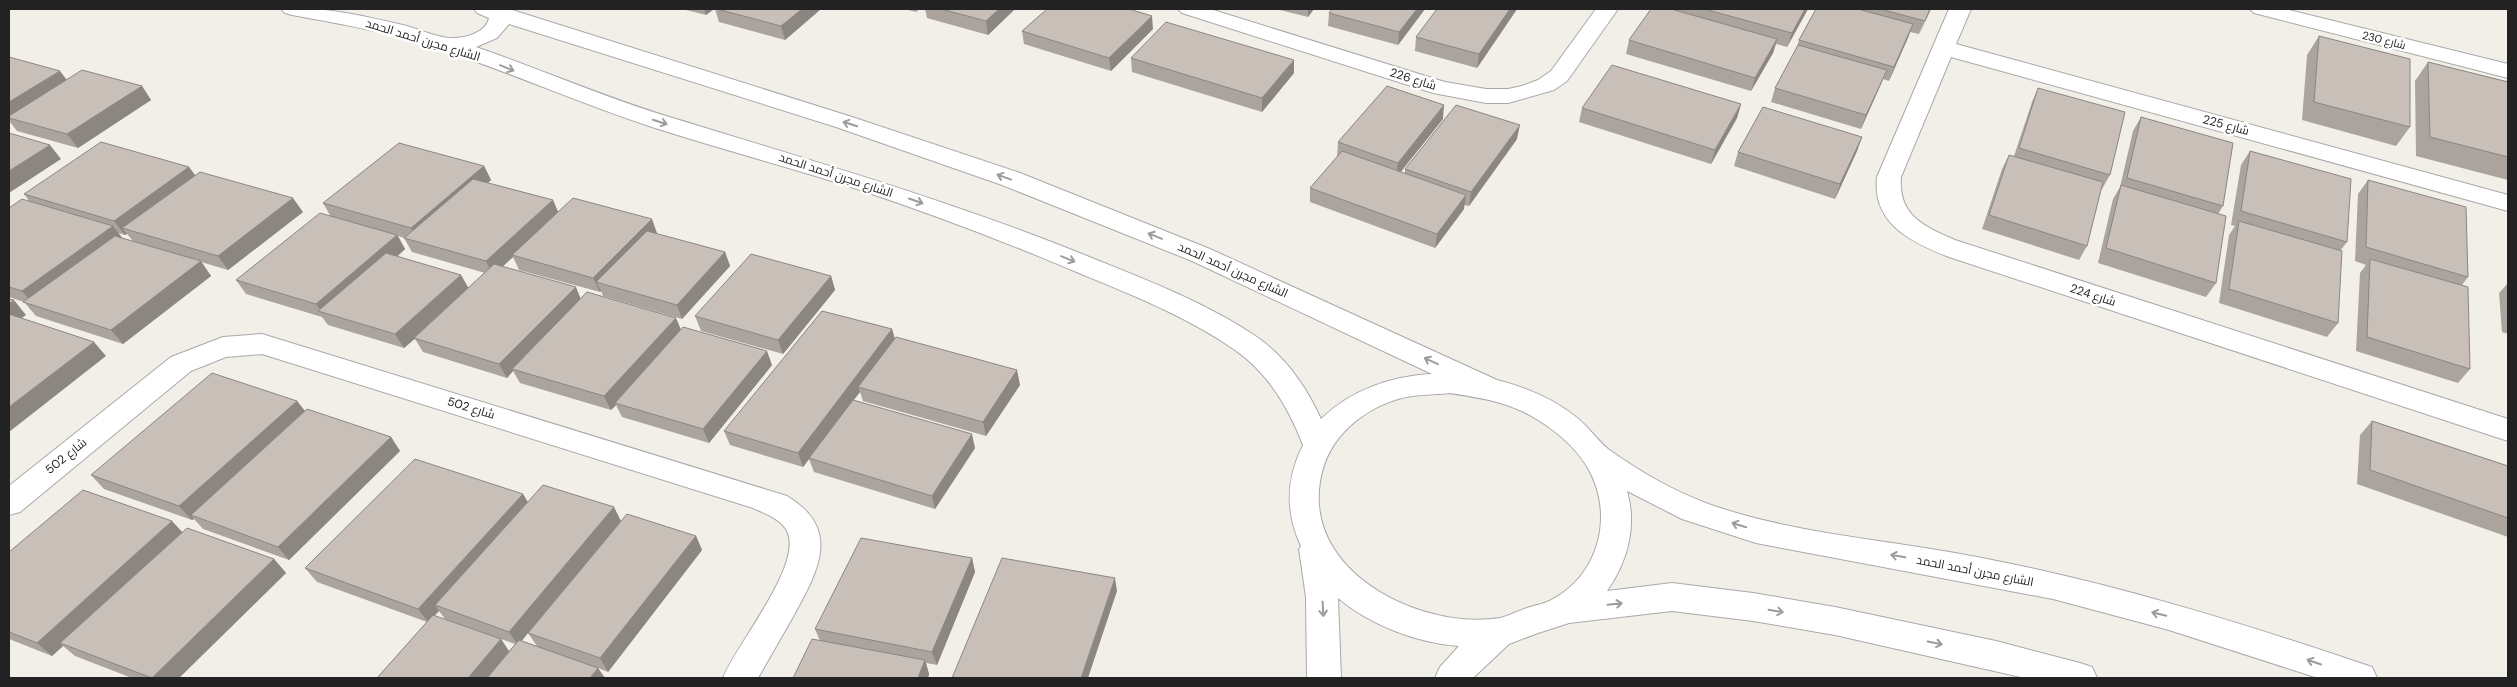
<svg xmlns="http://www.w3.org/2000/svg" width="2517" height="687" font-family="'DM Sans',Cairo,sans-serif">
<style>
.lines{fill:none;stroke-linecap:round;stroke-linejoin:round}
.minor-casing{stroke:#a9a9a9;stroke-width:2}
.minor{fill:#fff;fill-rule:evenodd}
.wall{fill:#aba49e;fill-rule:evenodd}
.shaded-wall{fill:#8b8681}
.building{fill:#c7bfb8;stroke:#8b8681}
.oneway{stroke:#9c9c9c}
.labels{text-anchor:middle;stroke-width:5;stroke-linejoin:round;paint-order:stroke}
.far-street-label{font-size:11px;fill:#222;stroke:#fff}
.street-label{font-size:12px;fill:#222;stroke:#fff}
</style>
<rect width="100%" height="100%" fill="#f2efe9"/>
<g class="lines">
<g class="minor-casing">
<g id="minor">
<path d="M281,9C324,6 365,16 407,26C421,30 438,38 452,38C465,38 486,33 489,18L477,13L474,9H509L852,117L1020,173L1210,249L1497,380C1525,387 1552,398 1576,417C1588,426 1597,440 1608,449C1640,472 1677,493 1714,506C1800,535 1893,540 1982,558C2111,583 2236,621 2360,663L2372,667L2377,678H2318L2169,630L2053,599L1756,543L1682,519L1627,491C1637,526 1628,561 1607,591L1672,583L1753,593L1835,607L1996,641L2080,663L2092,667L2097,678H2025L1835,635L1753,621L1672,611L1569,623L1538,633L1509,644L1473,678H1435L1440,667L1459,646C1417,643 1370,625 1338,598L1341,678H1307L1306,597L1299,549L1301,546C1285,512 1286,479 1303,445C1288,407 1269,374 1235,350C1188,317 1132,295 1079,273C1006,242 932,214 857,189C789,167 720,149 652,127C575,102 501,68 424,44C381,31 336,23 292,15L285,13ZM509,24L836,127L1002,185L1192,261L1432,374C1391,376 1351,390 1321,419C1306,386 1284,355 1254,335C1204,302 1147,280 1092,258C955,202 816,162 676,119C608,99 543,70 476,47L497,38ZM1450,393C1482,398 1510,402 1538,420C1559,433 1580,451 1591,474C1613,518 1598,575 1553,599C1545,604 1535,605 1527,608C1518,611 1509,616 1500,618C1426,630 1312,578 1319,490C1321,468 1328,449 1344,432C1358,417 1378,405 1398,399C1415,394 1433,395 1450,393Z"/>
<path d="M1178,9H1210L1445,82L1486,89H1508L1522,86L1538,80L1551,71L1596,9H1618L1567,81L1554,90L1508,103H1486L1433,93L1182,13Z"/>
<path d="M1949,9H1971L1956,44L2508,195V211L1951,57L1901,177C1898,215 1923,226 1955,240L2508,419V441L1949,257C1911,242 1872,224 1877,177Z"/>
<path d="M2250,9H2285L2508,64V78L2254,13Z"/>
<path d="M262,334L787,496C842,529 818,571 794,615C782,636 770,657 758,678H723C736,645 804,564 787,531C781,519 764,513 753,508L262,354L226,357L191,371L20,512L9,515V486L171,357L223,337Z"/>
</g>
</g>
<use href="#minor" class="minor"/>
</g>
<g class="wall">
<path d="M682,9H714L706,15Z"/>
<path d="M715,9H821L785,40L719,22Z"/>
<path d="M904,9H920L916,12Z"/>
<path d="M925,9H1015L988,35L927,18Z"/>
<path d="M1276,9H1314L1308,17Z"/>
<path d="M1425,9L1398,45L1328,26L1329,13Z"/>
<path d="M1437,9H1517L1477,68L1415,51L1416,37Z"/>
<path d="M1651,9H1808L1787,47L1776,44L1773,53L1751,91L1626,54L1629,40Z"/>
<path d="M1816,9H1931L1919,34L1910,32L1889,81L1883,79L1861,129L1771,102L1775,88L1796,50L1799,40Z"/>
<path d="M1153,29L1111,71L1024,44L1022,31Z"/>
<path d="M2319,36L2410,127L2396,146L2302,120L2307,55Z"/>
<path d="M9,57L66,80L142,86L151,100L78,148L17,131L10,122L9,123Z"/>
<path d="M1131,58L1294,73L1262,112L1132,72Z"/>
<path d="M2428,62L2508,82V180L2416,156L2415,81Z"/>
<path d="M2038,88L2110,175L2102,189H2101L2087,246L2079,260L1982,229L2002,169L2009,155L2014,156L2032,102Z"/>
<path d="M1741,104L1737,118L1711,164L1579,122L1582,108Z"/>
<path d="M2141,117L2223,206L2218,214L2216,283L2206,297L2098,263L2113,199L2120,187L2133,131Z"/>
<path d="M1443,119L1401,172L1405,173V169L1517,139L1469,206L1464,205V209L1435,248L1310,202V188L1337,157L1338,142Z"/>
<path d="M1862,137L1857,151L1835,199L1734,166L1738,152Z"/>
<path d="M2250,151L2347,242L2340,251L2338,323L2327,337L2219,303L2229,235L2235,226L2231,225L2241,165Z"/>
<path d="M484,166L491,180L488,183L553,200L558,212L657,233V234L725,252L730,266L682,319L603,296L601,291L600,292L519,270L513,257L502,267L581,299L681,330L772,365L709,443L622,417L616,405L611,410L520,383L513,371L507,378L423,352L415,339L404,348L328,325L322,317L246,294L236,280L331,217L323,203ZM398,236L404,238L412,252L485,273L468,288L461,275L397,257L405,249Z"/>
<path d="M189,167L195,175L303,212L228,270L201,262L211,276L123,344L36,316L24,302L9,297V208L29,201L24,194ZM118,233L125,235L127,234L133,241L122,238Z"/>
<path d="M2368,180L2468,277L2462,285L2470,369L2458,383L2356,351L2360,273L2366,265L2355,261L2358,194Z"/>
<path d="M831,276L835,290L783,354L701,331L695,316Z"/>
<path d="M2508,283V334L2502,332L2499,293Z"/>
<path d="M892,329L895,339L1020,385L986,436L863,401L860,392L853,400L975,448L935,509L814,472L809,459L803,467L730,445L724,431Z"/>
<path d="M297,401L305,411L391,437L400,451L289,560L203,529L194,519L192,520L104,489L91,475Z"/>
<path d="M2372,421L2508,466V537L2357,484L2360,435Z"/>
<path d="M523,494L528,502L696,536L702,550L608,672L598,668L377,678L427,622L317,582L305,568ZM439,611L445,619L515,644L509,651L501,639L434,616ZM528,633L537,646L522,641Z"/>
<path d="M182,532L274,559L286,573L179,678H132L75,656L63,646L52,656L9,639V552Z"/>
<path d="M972,558L975,572L937,665L926,663L929,674L928,678H793L820,641L815,629Z"/>
</g>
<g class="shaded-wall">
<path d="M704,9H714L706,15Z"/>
<path d="M802,9H821L785,40L781,26Z"/>
<path d="M999,9H1015L988,35L986,21Z"/>
<path d="M1308,9H1314L1308,17Z"/>
<path d="M1417,9H1425L1398,45L1399,32Z"/>
<path d="M1510,9H1517L1477,68L1479,54Z"/>
<path d="M1805,9H1808L1787,47L1792,33Z"/>
<path d="M1930,9H1931L1919,34L1925,21Z"/>
<path d="M1152,16L1153,29L1111,71L1109,58Z"/>
<path d="M1913,24L1908,38L1889,81L1894,67Z"/>
<path d="M1777,39L1773,53L1751,91L1755,78Z"/>
<path d="M1294,60V73L1262,112V98Z"/>
<path d="M1887,70L1881,84L1861,129L1866,115Z"/>
<path d="M60,71L70,84L9,118V102Z"/>
<path d="M142,86L151,100L78,148L67,134Z"/>
<path d="M1741,104L1737,118L1711,164L1715,150Z"/>
<path d="M1444,105L1443,119L1396,177L1398,163Z"/>
<path d="M1520,125L1517,139L1469,206L1471,192Z"/>
<path d="M1862,137L1857,151L1835,199L1840,184Z"/>
<path d="M50,145L61,159L9,193V171Z"/>
<path d="M484,166L491,180L419,242L411,228Z"/>
<path d="M189,167L199,181L122,228L127,234L125,235L114,221Z"/>
<path d="M1466,195L1464,209L1435,248L1437,234Z"/>
<path d="M293,198L303,212L228,270L218,256Z"/>
<path d="M553,200L559,214L512,255L513,257L493,275L486,261Z"/>
<path d="M652,219L657,233L606,285L596,282L601,291L600,292L593,278Z"/>
<path d="M113,226L124,240L34,305L22,291Z"/>
<path d="M397,235L405,249L330,315L322,312L316,304Z"/>
<path d="M725,252L730,266L682,319L677,305Z"/>
<path d="M201,261L211,276L123,344L111,330Z"/>
<path d="M461,275L469,289L404,348L395,334Z"/>
<path d="M831,276L835,290L783,354L778,340Z"/>
<path d="M576,287L582,302L512,369L513,371L507,378L499,364Z"/>
<path d="M14,300L26,315L9,327V304Z"/>
<path d="M676,318L682,332L615,403L616,405L611,410L604,396Z"/>
<path d="M892,329L896,344L858,387L860,392L803,467L798,453Z"/>
<path d="M94,342L106,356L9,432V407Z"/>
<path d="M767,351L772,365L709,443L703,429Z"/>
<path d="M1017,370L1020,385L986,436L983,422Z"/>
<path d="M297,401L308,415L191,515L194,519L192,520L179,506Z"/>
<path d="M972,434L975,448L935,509L932,496Z"/>
<path d="M391,437L400,451L289,560L278,547Z"/>
<path d="M523,494L531,508L435,605L439,611L428,622L418,609Z"/>
<path d="M614,507L621,521L518,645L509,632Z"/>
<path d="M172,521L185,535L60,643L63,646L52,656L37,643Z"/>
<path d="M696,536L702,550L608,672L600,658Z"/>
<path d="M972,558L975,572L937,665L932,652Z"/>
<path d="M274,559L286,573L179,678H152Z"/>
<path d="M1115,578L1117,591L1088,678H1081Z"/>
<path d="M501,639L510,653L489,678H468Z"/>
<path d="M925,660L929,674L928,678H918Z"/>
<path d="M598,668L605,678H590Z"/>
</g>
<g class="building">
<path d="M717,9H802L781,26Z"/>
<path d="M941,9H999L986,21Z"/>
<path d="M1047,9H1129L1152,16L1109,58L1022,31Z"/>
<path d="M1332,9H1417L1399,32L1329,13Z"/>
<path d="M1437,9H1510L1479,54L1416,37Z"/>
<path d="M1651,9H1671L1777,39L1755,78L1629,40Z"/>
<path d="M1704,9H1805L1792,33Z"/>
<path d="M1816,9H1858L1913,24L1894,67L1799,40Z"/>
<path d="M1880,9H1930L1925,21Z"/>
<path d="M1166,22L1294,60L1262,98L1131,58Z"/>
<path d="M2319,36L2410,59V127L2314,102Z"/>
<path d="M1798,45L1887,70L1866,115L1775,88Z"/>
<path d="M9,57L60,71L9,102Z"/>
<path d="M2428,62L2508,82V157L2430,137Z"/>
<path d="M1612,65L1741,104L1715,150L1582,108Z"/>
<path d="M82,70L142,86L67,134L9,118V116Z"/>
<path d="M1387,86L1444,105L1398,163L1338,142Z"/>
<path d="M2038,88L2125,112L2110,175L2019,148Z"/>
<path d="M1456,105L1520,125L1471,192L1405,169Z"/>
<path d="M1763,107L1862,137L1840,184L1738,152Z"/>
<path d="M2141,117L2233,143L2223,206L2127,178Z"/>
<path d="M9,133L50,145L9,171Z"/>
<path d="M101,142L189,167L114,221L24,194Z"/>
<path d="M399,143L484,166L411,228L323,203Z"/>
<path d="M1342,151L1466,195L1437,234L1310,188Z"/>
<path d="M2250,151L2351,179L2347,242L2241,211Z"/>
<path d="M2009,155L2103,182L2087,246L1989,215Z"/>
<path d="M200,172L293,198L218,256L122,228Z"/>
<path d="M473,179L553,200L486,261L404,238Z"/>
<path d="M2368,180L2466,207L2468,277L2366,247Z"/>
<path d="M2121,185L2226,216L2216,283L2106,248Z"/>
<path d="M573,198L652,219L593,278L512,255Z"/>
<path d="M22,199L113,226L22,291L9,287V208Z"/>
<path d="M320,213L397,235L316,304L236,280Z"/>
<path d="M2239,221L2342,251L2338,323L2229,289Z"/>
<path d="M647,231L725,252L677,305L596,282Z"/>
<path d="M115,236L201,261L111,330L23,302Z"/>
<path d="M386,253L461,275L395,334L318,311Z"/>
<path d="M751,254L831,276L778,340L695,316Z"/>
<path d="M2370,259L2468,287L2470,369L2367,337Z"/>
<path d="M494,264L576,287L499,364L414,338Z"/>
<path d="M587,292L676,318L604,396L512,369Z"/>
<path d="M9,299L14,300L9,304Z"/>
<path d="M822,311L892,329L798,453L724,431Z"/>
<path d="M9,314L94,342L9,407Z"/>
<path d="M683,327L767,351L703,429L615,403Z"/>
<path d="M896,337L1017,370L983,422L858,387Z"/>
<path d="M212,373L297,401L179,506L91,475Z"/>
<path d="M853,400L972,434L932,496L809,458Z"/>
<path d="M307,409L391,437L278,547L191,515Z"/>
<path d="M2372,421L2508,466V518L2370,470Z"/>
<path d="M415,459L523,494L418,609L305,568Z"/>
<path d="M543,485L614,507L509,632L435,605Z"/>
<path d="M83,490L172,521L37,643L9,632V552Z"/>
<path d="M627,514L696,536L600,658L528,633Z"/>
<path d="M187,528L274,559L152,678L60,643Z"/>
<path d="M861,538L972,558L932,652L815,629Z"/>
<path d="M1002,558L1115,578L1081,678H952Z"/>
<path d="M433,615L501,639L468,678H377Z"/>
<path d="M812,639L925,660L918,678H793Z"/>
<path d="M519,640L598,668L590,678H487Z"/>
</g>
<defs><path id="oneway-shaft" d="M-6 0H5M1.5-3L5.5 0L1.5 3" fill="none" stroke-width="1.6" stroke-linecap="round" stroke-linejoin="round" transform="scale(1.25)"/></defs>
<g class="oneway">
<use href="#oneway-shaft" transform="translate(507 68) rotate(22)"/>
<use href="#oneway-shaft" transform="translate(660 122) rotate(18)"/>
<use href="#oneway-shaft" transform="translate(850 124) rotate(-162)"/>
<use href="#oneway-shaft" transform="translate(1004 177) rotate(-160)"/>
<use href="#oneway-shaft" transform="translate(916 201) rotate(19)"/>
<use href="#oneway-shaft" transform="translate(1155 236) rotate(-158)"/>
<use href="#oneway-shaft" transform="translate(1068 259) rotate(22)"/>
<use href="#oneway-shaft" transform="translate(1431 361) rotate(-155)"/>
<use href="#oneway-shaft" transform="translate(1739 525) rotate(-163)"/>
<use href="#oneway-shaft" transform="translate(1898 556) rotate(-171)"/>
<use href="#oneway-shaft" transform="translate(1615 604) rotate(-6)"/>
<use href="#oneway-shaft" transform="translate(1323 609) rotate(87)"/>
<use href="#oneway-shaft" transform="translate(1776 611) rotate(10)"/>
<use href="#oneway-shaft" transform="translate(2159 614) rotate(-166)"/>
<use href="#oneway-shaft" transform="translate(1935 643) rotate(12)"/>
<use href="#oneway-shaft" transform="translate(2314 662) rotate(-161)"/>
</g>
<g class="labels">
<g class="far-street-label">
<text transform="translate(2384 40) rotate(14)" y="4">شارع 230</text>
</g>
<g class="street-label">
<text transform="translate(423 40) rotate(17)" y="4">الشارع مجرن أحمد الحمد</text>
<text transform="translate(1413 79) rotate(17)" y="4">شارع 226</text>
<text transform="translate(2226 125) rotate(15)" y="4">شارع 225</text>
<text transform="translate(836 175) rotate(18)" y="4">الشارع مجرن أحمد الحمد</text>
<text transform="translate(1233 270) rotate(24)" y="4">الشارع مجرن أحمد الحمد</text>
<text transform="translate(2093 295) rotate(18)" y="4">شارع 224</text>
<text transform="translate(471 408) rotate(17)" y="4">شارع 502</text>
<text transform="translate(66 456) rotate(-39)" y="4">شارع 502</text>
<text transform="translate(1975 571) rotate(11)" y="4">الشارع مجرن أحمد الحمد</text>
</g>
</g>
<rect width="2517" height="687" fill="none" stroke="#222222" stroke-width="20"/>
</svg>
